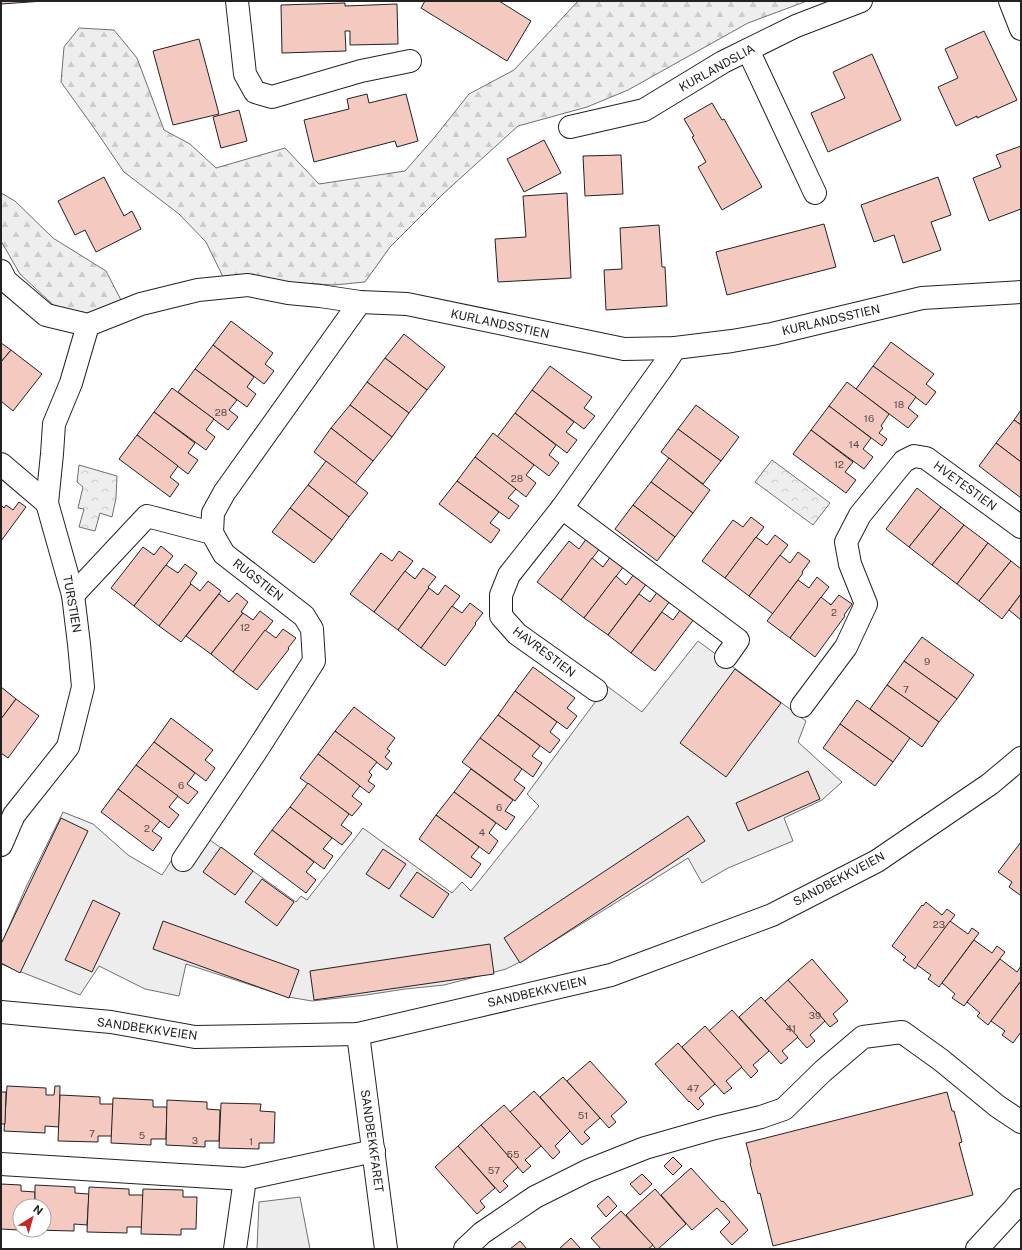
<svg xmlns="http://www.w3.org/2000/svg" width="1022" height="1250" font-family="'Public Sans',sans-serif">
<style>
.forest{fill:url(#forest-firs);stroke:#6f6f6f}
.park{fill:url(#park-crowns);stroke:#6f6f6f}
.parking{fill:#ededed;stroke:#6f6f6f}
.building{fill:#f3c9c0;stroke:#222}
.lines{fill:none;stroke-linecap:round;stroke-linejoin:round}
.street-casing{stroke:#222;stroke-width:24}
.street{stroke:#fff;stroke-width:22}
.labels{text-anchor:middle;stroke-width:3;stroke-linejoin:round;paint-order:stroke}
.number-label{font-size:10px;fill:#564c4a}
.street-label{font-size:12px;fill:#222;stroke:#fff}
</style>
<defs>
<pattern id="forest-firs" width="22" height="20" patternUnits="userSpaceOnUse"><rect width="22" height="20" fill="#eee"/><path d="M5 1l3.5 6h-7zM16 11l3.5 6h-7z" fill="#ccc"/></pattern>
<pattern id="park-crowns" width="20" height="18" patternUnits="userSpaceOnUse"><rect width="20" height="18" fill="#eee"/><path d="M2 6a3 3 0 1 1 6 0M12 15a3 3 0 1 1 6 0" fill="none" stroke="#ccc"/></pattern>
</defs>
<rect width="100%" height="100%" fill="#fff"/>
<g class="forest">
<path d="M578,1H807L748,23L628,90L587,107L518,126L444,193L390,247L365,282L334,285L265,281L227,285L206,242L179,214L124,172L94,128L61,82L64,47L79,28L114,30L137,58L164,130L190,144L216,168L285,148L319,184L405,171L434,138L469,94L514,70Z"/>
<path d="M1,193L15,201L53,238L106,271L122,302L114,317L62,313L20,274L1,241Z"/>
</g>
<g class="park">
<path d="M772,460L830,503L813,525L755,482Z"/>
<path d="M79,465L117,476L116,498L112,517L100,513L95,531L79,527L84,509L78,508L83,487L77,482Z"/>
</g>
<g class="parking">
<path d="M698,641L806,721L798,742L842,782L822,800L784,818L793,841L728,868L702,883L688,858L520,962L506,969L444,985L405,989L366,995L312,1001L288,997L186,964L179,996L145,989L99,966L80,995L1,964V945L26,887L63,812L93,824L128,855L162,875L177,852L193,864L210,840L296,902L301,896L307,900L363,828L452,893L462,882L471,891L539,806L527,794L607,686L642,712Z"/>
<path d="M300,1197L310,1249H257L259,1202Z"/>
</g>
<g class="building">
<path d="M1,1H44L1,4Z"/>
<path d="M425,1H499L531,21L507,61L421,8Z"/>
<path d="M345,3V6L397,4L398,44L350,45V31H345L346,51L282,53L281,5Z"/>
<path d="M984,31L1017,100L977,118V116L956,126L938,87L958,78L945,49Z"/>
<path d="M199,39L219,114L173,125L153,51Z"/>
<path d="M872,54L901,120L828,152L811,113L845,98L833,72Z"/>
<path d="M367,94L369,103L406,94L418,141L397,147L395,141L314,162L304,120L349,109L347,99Z"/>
<path d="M712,103L722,120L724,119L762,187L722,210L698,167L706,162L692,137L694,136L684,119Z"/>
<path d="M239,110L247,141L221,148L213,117Z"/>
<path d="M544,140L561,173L524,192L507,159Z"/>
<path d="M1021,146V209L989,221L973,178L1001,167L996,155Z"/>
<path d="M621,155L623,194L585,196L583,156Z"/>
<path d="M104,177L124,216L132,211L141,229L96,252L85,230L75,235L58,201Z"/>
<path d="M938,177L951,215L931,222L941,250L903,263L894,235L874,242L861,205Z"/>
<path d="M567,193L571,278L498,282L495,239L526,237L523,196Z"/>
<path d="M824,224L836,267L727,295L716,252Z"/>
<path d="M659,225L662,267H665L667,306L606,310L604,270L622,269L620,228Z"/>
<path d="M231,321L273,353L265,364L274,371L264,384L213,345Z"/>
<path d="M404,334L445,367L427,390L385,358Z"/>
<path d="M891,342L934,374L926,384L936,392L926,405L873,366Z"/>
<path d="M1,343L11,350L1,362Z"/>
<path d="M213,345L254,377L247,387L256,394L247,407L195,369Z"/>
<path d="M11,350L42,374L13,411L1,401V362Z"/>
<path d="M385,358L427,390L409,413L367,382Z"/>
<path d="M550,366L592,397L584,408L595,416L584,429L532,390Z"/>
<path d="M873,366L916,397L908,408L918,416L908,428L856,389Z"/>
<path d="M195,369L237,400L229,410L238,417L228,430L178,392Z"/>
<path d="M367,382L409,413L392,437L350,405Z"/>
<path d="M847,382L889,414L881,426L883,428L879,433L887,439L882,446L829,406Z"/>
<path d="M172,388L214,419L206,430L215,437L206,450L154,412Z"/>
<path d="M532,390L574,422L566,432L577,440L567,453L515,413Z"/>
<path d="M350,405L392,437L373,461L331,428Z"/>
<path d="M696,405L739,437L721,461L678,429Z"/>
<path d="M829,406L871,438L863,449L873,457L864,469L811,430Z"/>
<path d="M1021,410V425L1014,420Z"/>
<path d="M154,412L195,443L188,453L198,460L188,474L137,435Z"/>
<path d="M515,413L556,445L549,455L559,463L549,476L497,437Z"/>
<path d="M1014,420L1021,425V462L996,443Z"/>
<path d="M331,428L373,461L355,484L314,452Z"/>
<path d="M678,429L721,461L703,484L661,452Z"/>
<path d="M811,430L853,462L845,472L856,480L846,493L793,454Z"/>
<path d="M493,433L534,465L526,475L536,483L526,497L475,457Z"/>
<path d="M137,435L178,466L170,477L179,484L170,497L119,459Z"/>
<path d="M996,443L1021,462V498L979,466Z"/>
<path d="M475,457L516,489L508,498L519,506L509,519L457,481Z"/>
<path d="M669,458L710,490L693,513L651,482Z"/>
<path d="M326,461L368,493L349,517L308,485Z"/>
<path d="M457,481L499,512L490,523L500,530L491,543L439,504Z"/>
<path d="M651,482L693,513L675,537L633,505Z"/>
<path d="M308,485L349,517L332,540L290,508Z"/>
<path d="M917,488L941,507L909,547L886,529Z"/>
<path d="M19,502L26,507L1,541V505L4,508L6,505L13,510Z"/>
<path d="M633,505L675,537L657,561L615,529Z"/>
<path d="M941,507L964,525L932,565L909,547Z"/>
<path d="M290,508L332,540L314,563L272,532Z"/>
<path d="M751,517L764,527L725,578L702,561L733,520L743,527Z"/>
<path d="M964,525L988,543L957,584L932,565Z"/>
<path d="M775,535L788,545L749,596L725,578L756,537L767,545Z"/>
<path d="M587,538L600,548L561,600L537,582L569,541L579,549Z"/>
<path d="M988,543L1011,561L979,601L957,584Z"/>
<path d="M161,546L173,556L134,606L111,588L143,547L154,555Z"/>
<path d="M399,551L413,561L374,612L350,594L381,553L392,561Z"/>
<path d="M798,552L810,561L802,572L803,573L773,614L749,596L780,555L790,563Z"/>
<path d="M611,556L624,566L584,618L561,600L592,558L603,567Z"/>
<path d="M1011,561L1021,569V594L1002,619L979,601Z"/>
<path d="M185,564L197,573L190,583L191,584L159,626L134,606L166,565L178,573Z"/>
<path d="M423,568L436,577L428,587L429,588L398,630L374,612L405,571L415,579Z"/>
<path d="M634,574L647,583L608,635L584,618L616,576L626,585Z"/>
<path d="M817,577L829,587L790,638L767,621L798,580L809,588Z"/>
<path d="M208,581L221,591L181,642L159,626L191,584L200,591Z"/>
<path d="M445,585L460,596L421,648L398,630L429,588L438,595Z"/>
<path d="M658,591L670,601L631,653L608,635L639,594L650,602Z"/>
<path d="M237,593L248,602L241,612L243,613L211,654L186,636L219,594L229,602Z"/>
<path d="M1021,594V620L1009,610Z"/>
<path d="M839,595L852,604L844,615L845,616L815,657L790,638L821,597L831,605Z"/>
<path d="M470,603L483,613L475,623L476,624L445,666L421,648L452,606L462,613Z"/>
<path d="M681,609L694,619L655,671L631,653L662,612L673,620Z"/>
<path d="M260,611L273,621L233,672L211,654L243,613L253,620Z"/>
<path d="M283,629L296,638L288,648L289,649L257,690L233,672L265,630L276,638Z"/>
<path d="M922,637L974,675L957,699L904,661Z"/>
<path d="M904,661L957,699L939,722L887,685Z"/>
<path d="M533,667L575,698L567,708L577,716L567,729L515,691Z"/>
<path d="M735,669L781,703L726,777L680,743Z"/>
<path d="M887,685L939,722L922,747L870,709Z"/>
<path d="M1,687L16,699L1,719Z"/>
<path d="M515,691L557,722L550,732L560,740L550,753L498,715Z"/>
<path d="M16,699L39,716L8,758L1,753V719Z"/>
<path d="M857,700L910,738L893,762L840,724Z"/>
<path d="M354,707L395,738L387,749L390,751L385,757L392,763L387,770L335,731Z"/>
<path d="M498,715L540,746L532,756L542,763L533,777L480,738Z"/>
<path d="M171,718L213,750L205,760L215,768L206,781L154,742Z"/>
<path d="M840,724L893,762L875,786L823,748Z"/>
<path d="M335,731L377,762L369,772L372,775L368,781L375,786L369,793L318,754Z"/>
<path d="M480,738L522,769L514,780L525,788L515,801L462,762Z"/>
<path d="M154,742L195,773L187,784L198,792L188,804L136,765Z"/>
<path d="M318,754L360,786L352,796L362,804L352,816L300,778Z"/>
<path d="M136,765L178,796L169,807L179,815L169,828L118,789Z"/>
<path d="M471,769L513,800L505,811L515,817L506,830L454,792Z"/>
<path d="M808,771L820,799L748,831L736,803Z"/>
<path d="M308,783L349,814L341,825L352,833L342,845L290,807Z"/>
<path d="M118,789L160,821L152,831L162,838L153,851L101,812Z"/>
<path d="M454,792L496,823L489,833L498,841L489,854L436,815Z"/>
<path d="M290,807L332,838L323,849L333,856L324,869L272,830Z"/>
<path d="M436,815L479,847L471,857L481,864L471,878L419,839Z"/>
<path d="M688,816L705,841L520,963L504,938Z"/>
<path d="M61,818L88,831L20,973L1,963V944Z"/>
<path d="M272,830L314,862L306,872L316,880L306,893L254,854Z"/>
<path d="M1021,842V894L1020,895L1009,887L1012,882L998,872Z"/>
<path d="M221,847L253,871L235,895L203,872Z"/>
<path d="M383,849L406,864L389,889L366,874Z"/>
<path d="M417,872L449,894L433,918L400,896Z"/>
<path d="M262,879L294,902L277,926L245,902Z"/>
<path d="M93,900L120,913L92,972L65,960Z"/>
<path d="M926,902L942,915L947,909L955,915L915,969L903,960L906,957L892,946L922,905L923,906Z"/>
<path d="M163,921L299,970L289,998L153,949Z"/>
<path d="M950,921L968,934L972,928L979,933L939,987L928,979L931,975L917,965Z"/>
<path d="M974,940L992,953L997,946L1005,952L964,1006L952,998L955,994L942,983Z"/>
<path d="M490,944L494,974L314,1000L310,971Z"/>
<path d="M812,959L848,1001L833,1014L838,1021L830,1027L788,980Z"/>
<path d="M1000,959L1017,972L1021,966V981L988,1025L977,1016L980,1013L967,1002Z"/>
<path d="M788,980L825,1021L810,1035L815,1041L807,1048L765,1001Z"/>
<path d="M1021,981V1032L1013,1043L1002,1035L1005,1031L991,1021Z"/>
<path d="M761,997L798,1037L782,1051L788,1058L781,1064L739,1017Z"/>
<path d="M732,1010L769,1051L753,1065L758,1071L751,1078L709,1031Z"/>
<path d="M705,1026L742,1067L726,1081L732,1088L724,1094L682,1047Z"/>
<path d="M678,1043L715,1084L699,1098L704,1104L698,1110L689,1101V1102L655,1064Z"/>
<path d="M590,1061L627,1102L611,1116L616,1122L609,1128L567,1081Z"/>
<path d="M563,1077L600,1118L584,1132L590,1138L582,1145L540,1097Z"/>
<path d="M7,1086L46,1088V1095H54L55,1086H60L59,1127L45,1126V1133L4,1131Z"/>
<path d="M534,1091L570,1131L555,1146L560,1152L553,1159L510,1112Z"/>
<path d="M1,1092H6L5,1124H1Z"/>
<path d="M947,1092L952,1111H954L962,1142L959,1143L973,1195L773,1246L760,1193L758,1194L750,1163L751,1162L746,1143Z"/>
<path d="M60,1095L100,1097V1104H113L112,1136H98V1142L58,1141Z"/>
<path d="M113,1098L153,1100V1107H167L166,1139H151V1145L111,1143Z"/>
<path d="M167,1100L207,1102V1109L220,1110L219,1141H205V1147L166,1145Z"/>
<path d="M221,1103L261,1104L260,1111L275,1112L274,1143H259V1149L219,1148Z"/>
<path d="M504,1105L541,1146L525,1160L531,1166L523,1173L481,1125Z"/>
<path d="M481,1125L518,1167L503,1181L508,1186L500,1193L458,1146Z"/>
<path d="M458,1146L495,1188L480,1201L485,1207L477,1214L435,1167Z"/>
<path d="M673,1157L682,1166L673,1175L664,1166Z"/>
<path d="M691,1168L722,1202L723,1201L748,1230L732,1245L720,1232L730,1222L717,1208L692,1230L661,1195Z"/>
<path d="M642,1174L652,1184L640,1195L630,1184Z"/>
<path d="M1,1184L21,1185V1191L35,1192V1206H20L19,1230L1,1229Z"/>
<path d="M35,1185L75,1187V1193L89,1194L87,1225L74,1224V1231L34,1230H44V1206H35Z"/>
<path d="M89,1187L129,1189V1195H143L142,1227H127V1233L87,1232Z"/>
<path d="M143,1189L183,1190V1197H197L196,1229H181V1235L141,1234Z"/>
<path d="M655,1189L686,1224L658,1249H656L626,1215Z"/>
<path d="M608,1196L617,1206L606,1217L597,1206Z"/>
<path d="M621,1211L653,1245L648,1249H601L591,1238Z"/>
<path d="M571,1238L581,1249H559Z"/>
<path d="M520,1241L527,1249H510Z"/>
</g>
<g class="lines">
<g class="street-casing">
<g id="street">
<path d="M237,1L245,74L255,92L272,97L361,71L410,61"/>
<path d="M1010,1L1021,29"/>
<path d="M748,50L815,193"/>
<path d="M570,127L644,110L723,62L796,26L861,1"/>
<path d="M1,271L6,281L46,315L88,325L141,304L198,290L248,285L288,293L320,296L360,302L407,304L624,349L675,348L732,341L772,334L922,298L1021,292"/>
<path d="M1,464L47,503"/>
<path d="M562,508L738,640L726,657"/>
<path d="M73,595L147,516L212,533"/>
<path d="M596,690L517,634L501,616V595L509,575L562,508L664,365L675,348"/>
<path d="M802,706L846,647L866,604L850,564L846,542L860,515L904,461L914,456L926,458L1021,527"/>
<path d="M1,845L14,815L68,747L83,687L79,644L73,595L47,503L52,454L54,424L71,383L88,325"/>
<path d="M183,860L255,753L314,661L312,629L304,616L224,554L212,533L213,513L224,493L360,302"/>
<path d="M1,1012L111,1022L195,1037L358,1034L611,975L772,915L877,861L990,784L1021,758"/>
<path d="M358,1034L386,1249"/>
<path d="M1,1164L245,1179"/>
<path d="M235,1249L245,1179L374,1151"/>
<path d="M465,1249L482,1233L535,1197L587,1171L645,1148L715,1128L761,1117L784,1109L823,1071L863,1037L902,1032L941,1060L997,1106L1021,1122"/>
<path d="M977,1249L1014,1209L1021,1200"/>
</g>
</g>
<use href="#street" class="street"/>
</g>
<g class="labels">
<g class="number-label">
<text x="899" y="408">18</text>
<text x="221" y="416">28</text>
<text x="869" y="422">16</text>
<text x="854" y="448">14</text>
<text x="839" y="468">12</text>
<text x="517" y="482">28</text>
<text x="834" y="616">2</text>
<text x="245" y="631">12</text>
<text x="927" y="665">9</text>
<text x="906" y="693">7</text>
<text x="181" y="789">6</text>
<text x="499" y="811">6</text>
<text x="147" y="832">2</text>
<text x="482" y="836">4</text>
<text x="939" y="928">23</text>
<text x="815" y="1019">39</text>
<text x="791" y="1032">41</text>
<text x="693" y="1092">47</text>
<text x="583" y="1119">51</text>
<text x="92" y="1137">7</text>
<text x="142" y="1139">5</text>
<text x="195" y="1144">3</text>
<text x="251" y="1145">1</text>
<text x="513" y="1158">55</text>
<text x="494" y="1174">57</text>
</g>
<g class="street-label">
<text transform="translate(717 68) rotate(-29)" y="4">KURLANDSLIA</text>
<text transform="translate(831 320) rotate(-13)" y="4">KURLANDSSTIEN</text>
<text transform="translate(500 324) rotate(12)" y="4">KURLANDSSTIEN</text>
<text transform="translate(965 486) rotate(36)" y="4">HVETESTIEN</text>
<text transform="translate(258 580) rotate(38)" y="4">RUGSTIEN</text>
<text transform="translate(72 604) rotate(80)" y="4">TURSTIEN</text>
<text transform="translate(544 652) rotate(37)" y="4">HAVRESTIEN</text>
<text transform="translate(839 879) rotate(-28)" y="4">SANDBEKKVEIEN</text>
<text transform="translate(537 992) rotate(-13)" y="4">SANDBEKKVEIEN</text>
<text transform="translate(147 1029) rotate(8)" y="4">SANDBEKKVEIEN</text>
<text transform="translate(372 1141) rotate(82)" y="4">SANDBEKKFARET</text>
</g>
</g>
<rect width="1022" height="1250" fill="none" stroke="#222222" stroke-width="4"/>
<g transform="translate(32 1218) rotate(37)"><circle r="19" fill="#ffffff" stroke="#a7a7a7"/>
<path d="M0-3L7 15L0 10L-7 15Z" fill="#c62828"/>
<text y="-6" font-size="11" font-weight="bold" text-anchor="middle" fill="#222222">N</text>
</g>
</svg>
